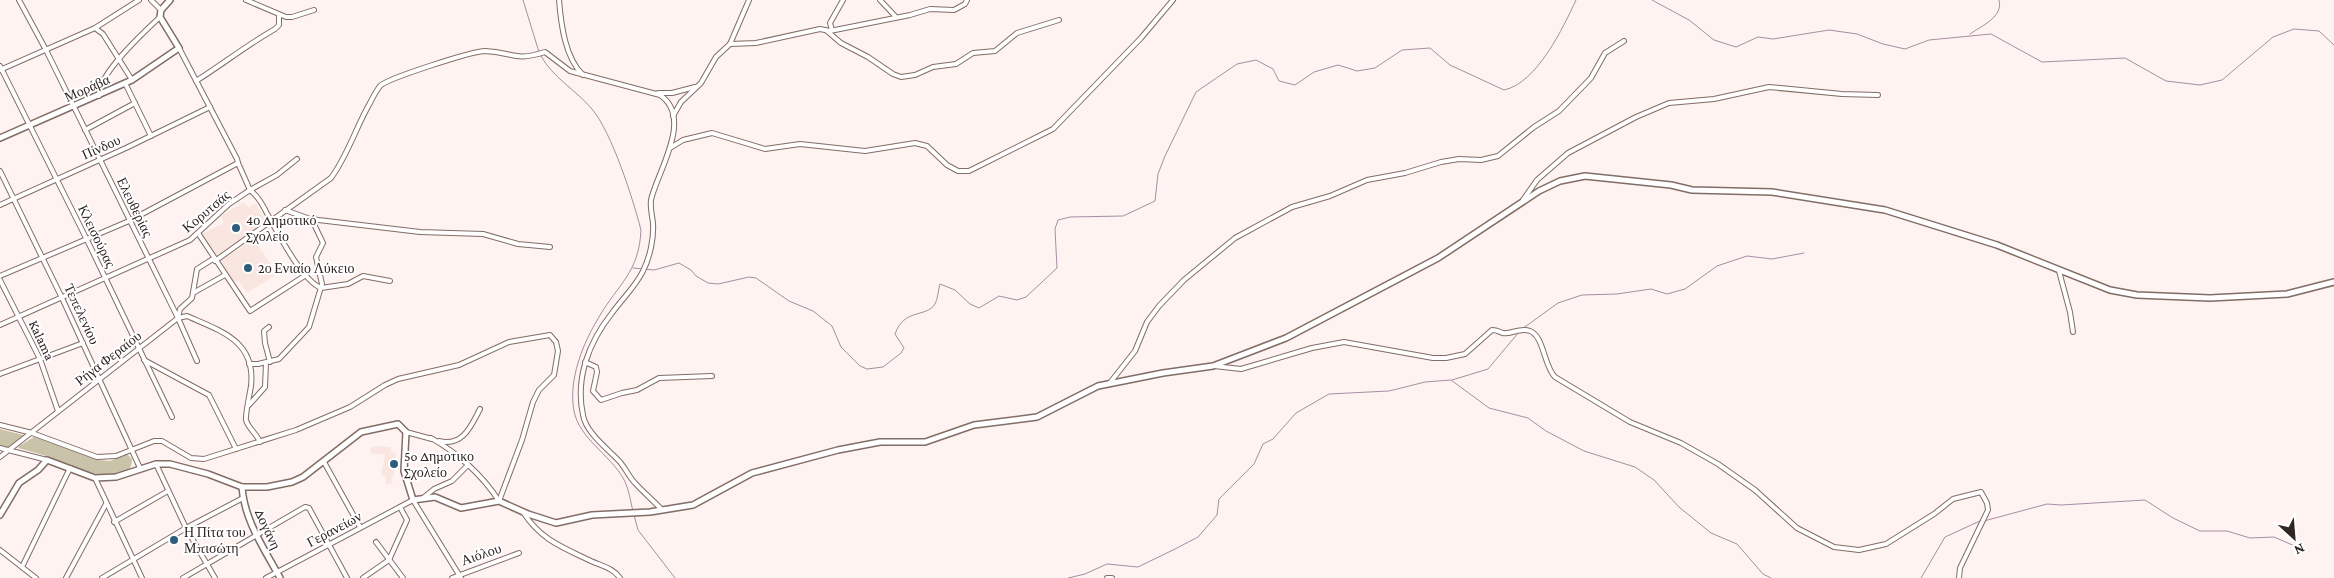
<svg xmlns="http://www.w3.org/2000/svg" width="2334" height="578" font-family="'Crimson Pro',serif">
<style>
.built{fill:#fae6e0}
.green{fill:#c9c4a9}
.lines{fill:none;stroke-linecap:round;stroke-linejoin:round}
.stream{stroke:#a88da2;stroke-width:1}
.minor-casing{stroke:#826c66;stroke-width:6}
.tertiary-casing{stroke:#826c66;stroke-width:8}
.minor{stroke:#fff;stroke-width:4}
.tertiary{stroke:#fff;stroke-width:5}
.poi-dot{fill:#2e5c7b;stroke:#fff;stroke-width:2}
.labels{text-anchor:middle;stroke-width:4;stroke-linejoin:round;paint-order:stroke}
.street-label{font-size:14px;fill:#2f2523;stroke:#fff}
.poi-label{font-size:14px;fill:#2f2523;stroke:#fff;text-anchor:start}
</style>
<rect width="100%" height="100%" fill="#fef3f0"/>
<g class="built">
<path d="M244,202L249,208L255,203L268,223L215,257L201,234L224,223L221,216Z"/>
<path d="M254,239L277,274L247,293L239,281L234,283L220,261Z"/>
<path d="M376,446L391,447V452L396,453V458H393L395,461L394,476L391,477L393,483L386,485L385,476L381,475L385,455L370,453L371,448Z"/>
</g>
<g class="green">
<path d="M0,429L27,436L8,449L0,447Z"/>
<path d="M34,437L99,460L110,461L127,454L132,459C132,495 68,464 52,458C41,454 29,451 18,448L19,446Z"/>
</g>
<g class="lines">
<g class="stream">
<path d="M523,0L539,52"/>
<path d="M1652,0L1689,20L1714,40L1736,47L1758,37L1773,39L1829,30L1857,34L1883,44L1905,49L1929,40L1991,34L2042,62L2125,58L2166,81L2200,85L2222,80L2273,37L2294,29L2319,31L2334,45"/>
<path d="M1970,34C1981,26 2004,17 1999,0"/>
<path d="M541,56C553,78 576,90 592,109C612,133 633,199 641,230C639,273 618,284 599,317C583,343 568,380 574,411C579,438 610,455 623,478C629,488 630,500 633,511"/>
<path d="M633,268L654,270L679,263L691,270L696,276L708,283L718,284L749,277L756,278L789,301L813,311L832,326L841,347L860,366L867,369L883,367L901,353L904,348L895,334C904,308 926,318 935,304C938,299 938,290 940,284L955,290L970,304L979,308L999,296L1017,300L1026,297L1057,268L1055,229L1058,220L1070,217L1123,216L1155,201L1158,174L1165,156L1196,92L1237,64L1256,60L1273,69L1279,81L1295,85L1314,72L1338,65L1357,71L1375,68L1402,50L1430,48L1450,65L1504,90C1537,83 1563,28 1576,0"/>
<path d="M1522,329L1558,303L1582,295L1617,294L1651,289L1667,294L1685,289L1717,266L1747,256L1772,259L1804,253"/>
<path d="M1452,380L1488,369L1519,332"/>
<path d="M634,515L638,530L675,578"/>
<path d="M1984,521L2047,504L2061,505L2145,500L2173,518L2200,531H2227L2250,538L2274,537L2297,547"/>
<path d="M1068,578L1085,574L1107,564L1138,567L1175,549L1198,537L1217,515L1219,499L1254,464L1263,444L1273,439L1296,413L1329,394L1389,391L1425,382L1451,380L1489,408L1528,418L1546,431L1584,451L1635,467L1654,480L1679,507L1711,533L1737,544L1763,574L1771,578"/>
<path d="M1921,578L1945,537L1980,521"/>
</g>
<g class="minor-casing">
<g id="minor">
<path d="M19,0L46,50L178,318"/>
<path d="M151,0L161,10"/>
<path d="M246,0L286,17H292L314,10"/>
<path d="M559,0C561,24 565,58 583,75"/>
<path d="M880,0L896,17"/>
<path d="M95,28L139,0"/>
<path d="M832,30L830,23L843,0"/>
<path d="M827,31L841,43L868,57L893,74L901,77L915,75L933,67L956,64L973,53L995,51L1017,33L1059,20"/>
<path d="M730,44L756,43L820,29L830,31L910,15L930,9L954,10L965,4L967,0"/>
<path d="M0,66L88,242L172,417"/>
<path d="M0,70L95,28L103,34L132,80"/>
<path d="M196,81C223,64 247,45 275,29L279,25V15"/>
<path d="M125,83L151,136"/>
<path d="M658,93H672L695,87"/>
<path d="M99,96C97,75 145,31 160,17"/>
<path d="M673,116L681,102L701,83L716,57L730,44L749,0"/>
<path d="M85,130L135,103"/>
<path d="M670,148L683,140L712,133L765,149L800,144L865,151L915,143L927,146L947,165L958,171H969L1053,129L1141,38L1173,0"/>
<path d="M297,159L277,175L250,190C260,198 264,208 270,219C280,237 303,281 321,288L348,284L363,276L390,281"/>
<path d="M0,171L62,298L140,468"/>
<path d="M1523,200L1537,180L1568,153L1636,117L1669,103L1714,99L1769,87L1842,94L1878,95"/>
<path d="M0,205L126,148L210,107"/>
<path d="M285,210L310,219L420,232L483,234L518,244L550,247"/>
<path d="M198,233L250,311L306,275"/>
<path d="M215,261L331,178C348,155 356,127 370,103C373,97 376,91 380,86C388,78 473,51 485,51C513,52 514,62 545,52L570,71L660,95C694,118 657,172 651,200C650,207 652,215 653,223C654,238 650,257 643,271C636,286 622,299 612,313C589,342 575,378 583,415C586,433 608,449 620,462C626,469 629,477 635,483C644,493 654,501 662,510"/>
<path d="M2059,271L2070,312L2073,332"/>
<path d="M0,276L129,221L238,163L237,159L179,48"/>
<path d="M0,280L40,359L58,411"/>
<path d="M193,293L225,275"/>
<path d="M0,325L190,240L229,204L250,190L238,163"/>
<path d="M269,327L264,331L265,343L270,362"/>
<path d="M144,360L209,395L236,449"/>
<path d="M197,361L178,318L187,316C221,331 256,341 251,386C250,393 245,415 246,420C248,428 256,433 260,442"/>
<path d="M585,362L596,367L597,372L593,391L601,400L622,393L637,390L659,378L712,376"/>
<path d="M249,364H258L279,359L309,327L322,284L316,257L323,243L312,220"/>
<path d="M1214,366L1241,369L1312,348L1344,342L1433,358H1446L1465,354L1492,330C1498,330 1499,332 1503,333C1510,335 1520,327 1530,331C1544,336 1544,367 1555,377L1630,422L1681,443L1718,464L1755,490L1797,528L1834,547L1859,550L1886,544L1934,514L1953,499L1981,492L1987,503L1988,510L1960,568L1959,578"/>
<path d="M0,374L83,343"/>
<path d="M1109,384L1135,351L1147,322L1159,306L1184,280L1235,238L1292,207L1330,196L1367,180L1405,173L1441,162L1459,159L1481,160L1498,156L1534,127L1559,111L1591,78L1605,53L1624,41"/>
<path d="M249,405L265,387L266,363"/>
<path d="M0,425L32,433L97,457L116,456L154,441H162L191,458L204,459L296,430L350,407L385,385L398,379L459,365L509,342L550,335L556,342L558,351L554,375L539,390L533,402L522,440L499,501"/>
<path d="M406,432L432,439"/>
<path d="M431,438C458,453 483,476 499,501"/>
<path d="M439,441C463,447 471,426 480,409"/>
<path d="M0,448L47,460"/>
<path d="M0,457L178,318L180,309L192,298L197,269L213,259"/>
<path d="M324,462L360,527"/>
<path d="M156,464L186,528L215,578"/>
<path d="M95,478L142,578"/>
<path d="M423,498L434,489L452,481L468,465"/>
<path d="M523,512C541,540 562,547 591,561C602,566 613,568 620,578"/>
<path d="M114,522L168,491"/>
<path d="M376,542L403,578"/>
<path d="M0,550L36,578"/>
<path d="M389,560L407,520L400,507"/>
<path d="M22,567L70,468"/>
<path d="M66,578L106,504"/>
<path d="M102,578L186,528L243,498"/>
<path d="M183,578L305,507L309,508L347,578"/>
<path d="M266,578L413,500L461,578"/>
<path d="M363,578L389,560"/>
<path d="M452,578L519,553"/>
<path d="M1107,578H1112"/>
</g>
</g>
<g class="tertiary-casing">
<g id="tertiary">
<path d="M0,138L132,80L179,48L160,17L161,10L170,0"/>
<path d="M242,487C244,520 265,550 280,578"/>
<path d="M0,515L19,483L38,470L47,460L95,478L116,477L156,464H170L208,474L242,487H267L292,482L303,477L361,432L398,424L406,432L404,471L413,500L435,497L461,508L499,501L528,514L556,523L592,515L650,512L693,505L752,473L838,450L880,442H925L974,425L1037,417L1098,386L1163,373L1213,366L1286,338L1438,258L1539,191L1560,181L1585,176L1671,185L1692,190L1772,192L1885,210L1997,245L2110,290L2137,295L2210,298L2287,294L2334,282"/>
</g>
</g>
<use href="#minor" class="minor"/>
<use href="#tertiary" class="tertiary"/>
</g>
<g class="poi-dot">
<circle cx="236" cy="228" r="5"/>
<circle cx="248" cy="268" r="5"/>
<circle cx="394" cy="464" r="5"/>
<circle cx="174" cy="540" r="5"/>
</g>
<g class="labels">
<g class="street-label">
<text transform="translate(87 88) rotate(-24)" y="5">Μοράβα</text>
<text transform="translate(101 147) rotate(-24)" y="5">Πίνδου</text>
<text transform="translate(135 207) rotate(64)" y="5">Ελευθερίας</text>
<text transform="translate(206 211) rotate(-40)" y="5">Κορυτσάς</text>
<text transform="translate(97 236) rotate(64)" y="5">Κλεισούρας</text>
<text transform="translate(82 314) rotate(65)" y="5">Τεπελενίου</text>
<text transform="translate(42 340) rotate(65)" y="5">Kalama</text>
<text transform="translate(108 358) rotate(-38)" y="5">Ρήγα Φεραίου</text>
<text transform="translate(268 529) rotate(65)" y="5">Δογάνη</text>
<text transform="translate(334 529) rotate(-28)" y="5">Γερανείων</text>
<text transform="translate(481 554) rotate(-19)" y="5">Αιόλου</text>
</g>
<g class="poi-label">
<text x="246" y="225">4ο Δημοτικό<tspan x="246" dy="16">Σχολείο</tspan></text>
<text x="258" y="273">2ο Ενιαίο Λύκειο</text>
<text x="404" y="461">5o Δημοτικο<tspan x="404" dy="16">Σχολείο</tspan></text>
<text x="184" y="537">Η Πίτα του<tspan x="184" dy="16">Μπισώτη</tspan></text>
</g>
</g>
<g transform="translate(2294 538) rotate(154)" stroke="#ffffff" stroke-width="4" paint-order="stroke">
<path d="M0-4L9 19L0 12L-9 19Z" fill="#2f2523"/>
<text y="-8" font-size="14" font-weight="bold" text-anchor="middle" fill="#2f2523">N</text>
</g>
</svg>
